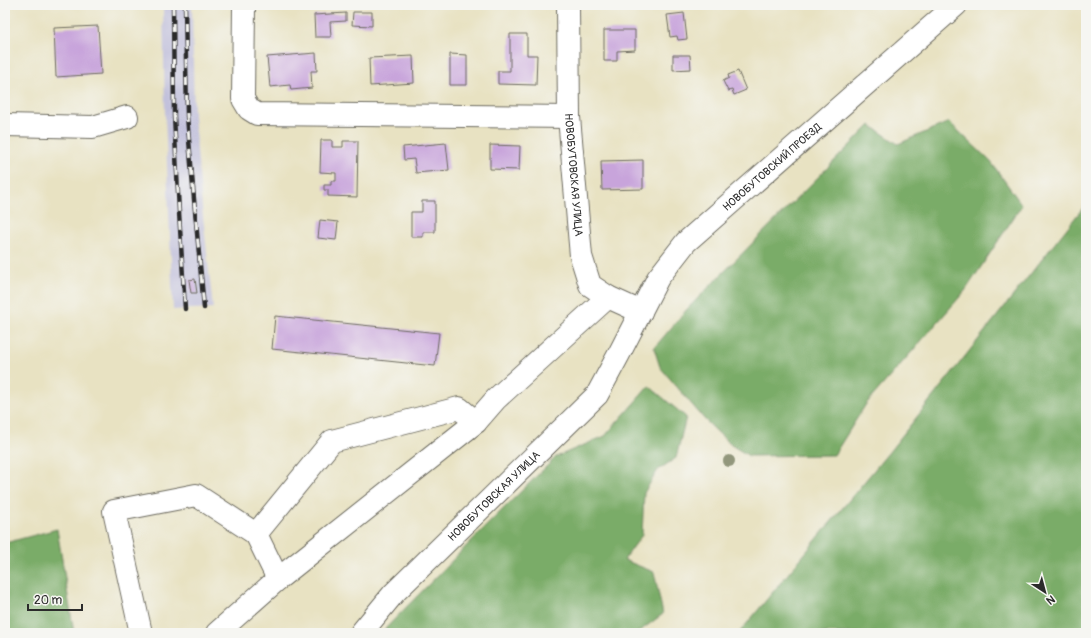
<svg xmlns="http://www.w3.org/2000/svg" width="1091" height="638" font-family="Pangolin,sans-serif">
<style>
.industrial{fill:#c2c1dc}
.forest{fill:#7aac68;stroke:#526c4a}
.building{fill:#c8a4db}
.lines{fill:none;stroke-linecap:round;stroke-linejoin:round}
.minor-casing{stroke:#6d6b60;stroke-width:24}
.minor{stroke:#fff;stroke-width:22}
.rail-casing{stroke:#2b2b2b;stroke-width:4.5}
.rail{stroke:#f6f6f2;stroke-width:3;stroke-dasharray:9;stroke-linecap:butt}
.tree{fill:#92977c}
.labels{text-anchor:middle;stroke-width:3;stroke-linejoin:round;paint-order:stroke}
.street-label{font-size:11px;fill:#2b2b2b;stroke:#f6f6f2}
</style>
<rect width="100%" height="100%" fill="#f6f6f2"/>
<filter id="ink" filterUnits="userSpaceOnUse"><feTurbulence type="fractalNoise" baseFrequency=".025" numOctaves="2"/><feDisplacementMap in="SourceGraphic" scale="8" xChannelSelector="R" yChannelSelector="G"/><feConvolveMatrix kernelMatrix="1 2 1 2 8 2 1 2 1" color-interpolation-filters="sRGB"/></filter>
<filter id="wash" filterUnits="userSpaceOnUse"><feTurbulence type="fractalNoise" baseFrequency=".012" numOctaves="4" result="noise"/><feDisplacementMap in="SourceGraphic" scale="16" xChannelSelector="R" yChannelSelector="G"/><feGaussianBlur stdDeviation="0.9" result="paint"/><feColorMatrix in="noise" values="0 0 0 0 0 0 0 0 0 0 0 0 0 0 0 0 0 1.4 0 .05"/><feComposite in="paint" operator="in"/></filter>
<g filter="url(#wash)">
<rect width="100%" height="100%" fill="#e8e2c2"/>
<path class="industrial" d="M163,5H192L194,116L202,207L213,308L173,310L165,116Z"/>
<g class="forest">
<path d="M949,122L991,162L1022,205L965,291L866,404L834,455L749,456L731,445L705,420L660,367L654,348L688,308L870,125L898,144Z"/>
<path d="M1086,204V633H739L889,452Z"/>
<path d="M649,386L686,417L676,458L658,470L644,493L642,535L624,560L654,572L663,614L637,633H381L489,523L556,457L605,436Z"/>
<path d="M57,529L74,633H5V543Z"/>
</g>
<g id="blocks">
<g class="building">
<path d="M353,12H372V26L352,25Z"/>
<path d="M346,13V21L330,22L331,37H315L314,15Z"/>
<path d="M684,13L687,39L678,40L677,36L670,37L667,15Z"/>
<path d="M98,26L101,74L56,77L54,28Z"/>
<path d="M604,30H635V50L617,51V61H604Z"/>
<path d="M510,34H527V55H537L536,85L498,84V71H510Z"/>
<path d="M316,53L317,71H311L312,88L291,90L290,85L270,87L267,57Z"/>
<path d="M450,54L467,55V85H450Z"/>
<path d="M673,55H690L691,69L673,70Z"/>
<path d="M413,56L414,83L370,86L369,58Z"/>
<path d="M738,71L746,90L734,95L732,90L728,91L723,81L729,78L728,75Z"/>
<path d="M321,140H332V147H343V141H358L357,197L328,196V190H324V185H331V181H336V173L320,172Z"/>
<path d="M446,143L449,170L416,173L414,159L404,160L403,147Z"/>
<path d="M490,145L520,146L519,170L490,169Z"/>
<path d="M643,160V189L602,190L601,161Z"/>
<path d="M422,201H435V232H423V237H411V212H422Z"/>
<path d="M320,220L338,222L336,240L318,238Z"/>
<path d="M195,279L197,293H191L189,280Z"/>
<path d="M275,316L439,333L435,366L272,349Z"/>
</g>
</g>
</g>
<g filter="url(#ink)">
<use href="#blocks" fill-opacity="0" stroke="#6d6b60" stroke-width="1"/>
<g class="lines">
<g class="minor-casing">
<g id="minor">
<path d="M244,5L243,99L249,109L257,114L569,117"/>
<path id="s1" d="M568,5L569,117L581,256L590,285L608,297L641,312"/>
<path d="M5,125L93,127L127,117"/>
<path d="M256,534L278,579"/>
<path d="M141,633L114,511L196,495L256,534L332,441L459,408L476,422"/>
<path d="M217,633L278,579L476,422L496,399L608,297"/>
<path id="s2" d="M361,633L394,593L597,395L619,354L658,278L686,242L956,5"/>
</g>
</g>
<use href="#minor" class="minor"/>
<g class="rail-casing">
<g id="rail">
<path d="M173,5L174,116L179,212L185,309"/>
<path d="M185,5L187,116L195,211L204,308"/>
</g>
</g>
<use href="#rail" class="rail"/>
</g>
<circle class="tree" cx="729" cy="461" r="6"/>
</g>
<g class="labels">
<g class="street-label">
<text dy="4" stroke="none"><textPath href="#s2" startOffset="627">НОВОБУТОВСКИЙ ПРОЕЗД</textPath></text>
<text dy="4" stroke="none"><textPath href="#s1" startOffset="170">НОВОБУТОВСКАЯ УЛИЦА</textPath></text>
<text dy="4" stroke="none"><textPath href="#s2" startOffset="191">НОВОБУТОВСКАЯ УЛИЦА</textPath></text>
</g>
</g>
<rect width="1091" height="638" fill="none" stroke="#f6f6f2" stroke-width="20"/>
<g transform="translate(1045 592) rotate(144)" stroke="#f6f6f2" stroke-width="3" paint-order="stroke">
<path d="M0-3L7 15L0 10L-7 15Z" fill="#2b2b2b"/>
<text y="-6" font-size="11" font-weight="bold" text-anchor="middle" fill="#2b2b2b">N</text>
</g>
<path d="M28 604v6h54v-6" fill="none" stroke="#2b2b2b" stroke-width="2"/>
<text x="34" y="604" font-size="12" fill="#2b2b2b" stroke="#f6f6f2" stroke-width="3" paint-order="stroke">20 m</text>
</svg>
